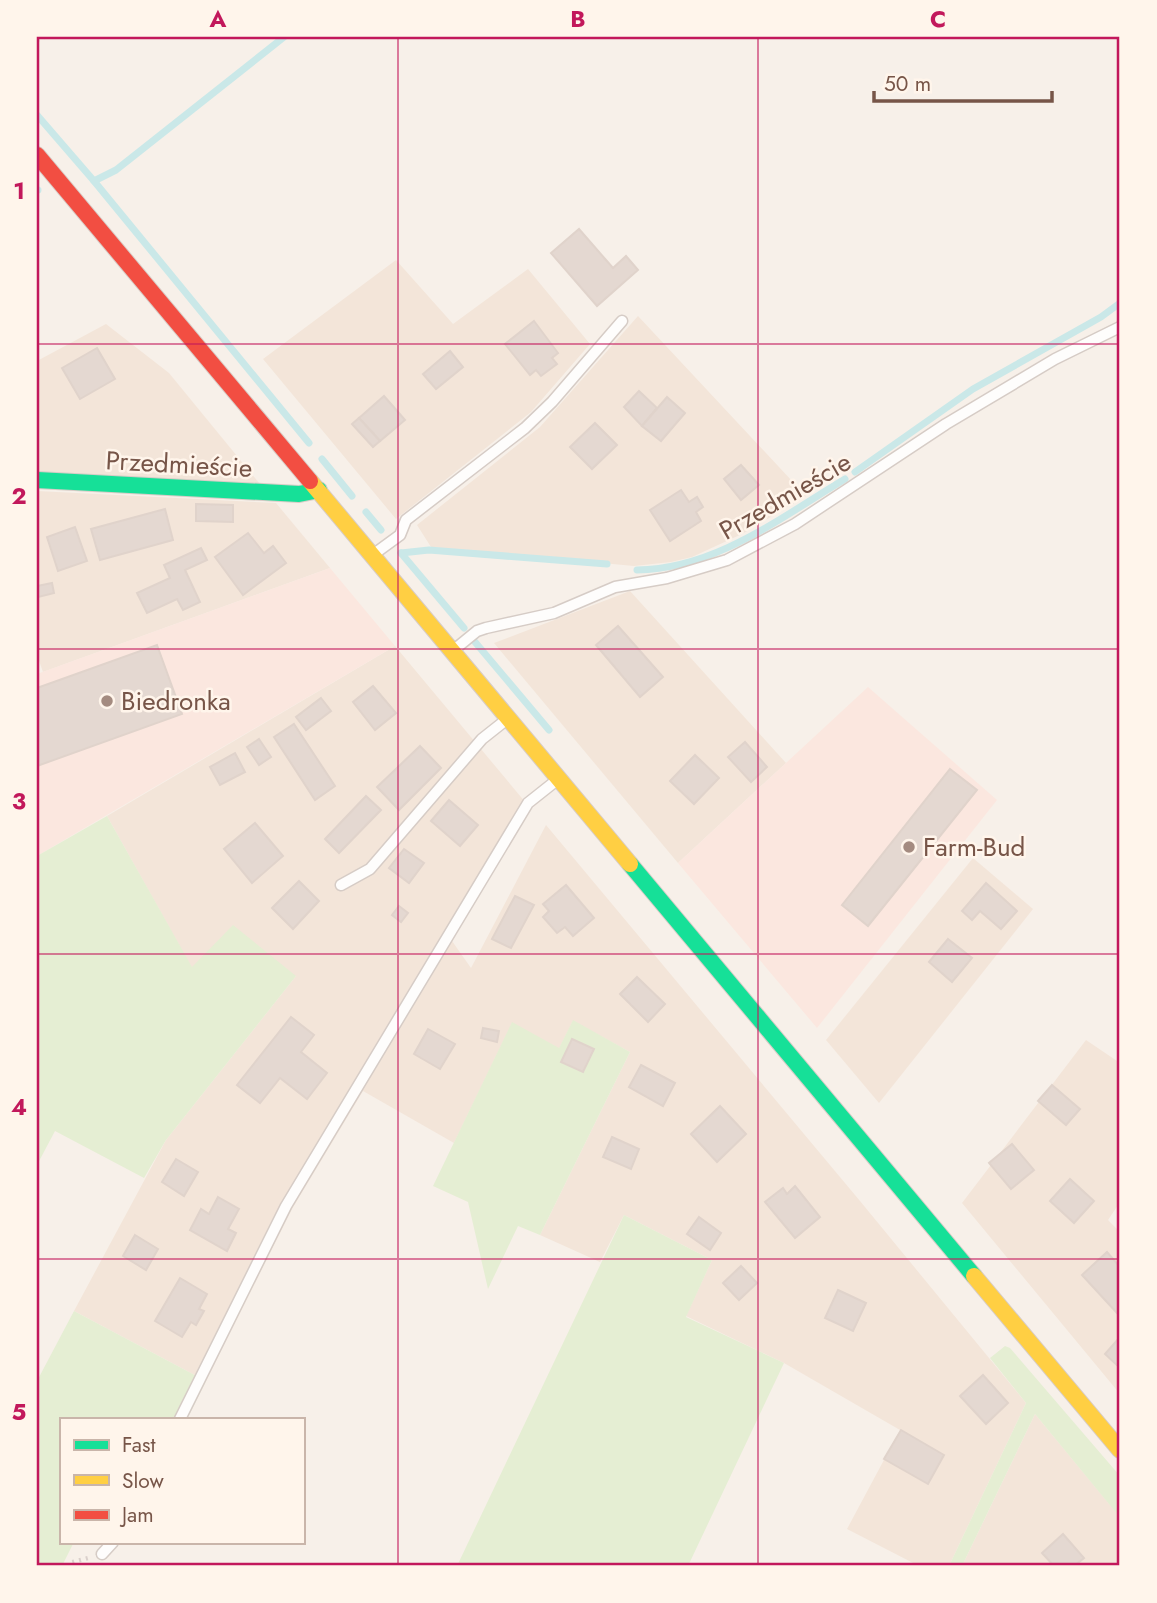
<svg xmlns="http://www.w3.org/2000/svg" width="1157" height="1603" font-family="Jost,sans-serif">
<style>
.residential{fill:#f3e5d9}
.commercial{fill:#fbe7df}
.green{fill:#e5eed3}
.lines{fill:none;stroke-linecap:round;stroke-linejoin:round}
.stream{stroke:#cae8e8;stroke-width:7}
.building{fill:#e4d8d1;stroke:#e0d3cb;stroke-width:2}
.lane-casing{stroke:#d6ccc6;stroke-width:13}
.fast-casing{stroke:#d7ccc6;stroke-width:18}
.slow-casing{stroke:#d7ccc6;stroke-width:18}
.jam-casing{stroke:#d7ccc6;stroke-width:18}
.path{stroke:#dad0cc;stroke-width:4.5;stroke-dasharray:2 5;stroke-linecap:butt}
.lane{stroke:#fefdfc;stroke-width:10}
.fast{stroke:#16e098;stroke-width:16}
.slow{stroke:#ffcf43;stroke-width:16}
.jam{stroke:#f24e42;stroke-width:16}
.grid{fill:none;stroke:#c2185b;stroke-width:2;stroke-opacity:0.55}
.poi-dot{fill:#a48b80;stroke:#fff5eb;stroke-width:2.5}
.labels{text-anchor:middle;stroke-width:5;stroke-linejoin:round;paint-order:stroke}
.street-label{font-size:26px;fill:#775548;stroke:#fff5eb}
.poi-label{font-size:26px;fill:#775548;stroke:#fff5eb;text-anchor:start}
.neatline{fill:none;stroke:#c2185b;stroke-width:2.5}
.grid-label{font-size:23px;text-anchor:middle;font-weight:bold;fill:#c2185b}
</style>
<rect width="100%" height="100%" fill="#f7f0e9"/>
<g class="residential">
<path d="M396,260L453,324L528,269L590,344L531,412L396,519L263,359Z"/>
<path d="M638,316L806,496L742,534L692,557L671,562L634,566L431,547L417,525L540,427Z"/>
<path d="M106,324L169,373L264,489L37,477V361Z"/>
<path d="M37,491L276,503L330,568L43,672L37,655Z"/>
<path d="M630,591L786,763L678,863L494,643Z"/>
<path d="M395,646L531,809L452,941L471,968L546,825L860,1201L1026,1403L949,1566H919L847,1529L900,1430L784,1363L686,1316L712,1260L624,1215L600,1262L540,1235L630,1052L573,1021L559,1049L512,1023L454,1143L363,1091L292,1209L206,1381L74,1311L166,1140L296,976L192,968L107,816Z"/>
<path d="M973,858L1033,909L879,1103L826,1040Z"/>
<path d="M1086,1040L1120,1063V1202L1108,1220L1120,1232V1394L962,1203Z"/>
<path d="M1035,1414L1120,1517V1566H962Z"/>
</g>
<g class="commercial">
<path d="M330,568L395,646L37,856V674Z"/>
<path d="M868,687L997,800L817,1028L678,863Z"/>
</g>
<g class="green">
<path d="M107,816L192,967L233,925L296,976L166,1140L144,1178L55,1131L37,1165V856Z"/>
<path d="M573,1020L630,1052L540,1235L518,1226L488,1289L468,1202L433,1186L512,1022L559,1048Z"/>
<path d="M624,1215L712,1260L686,1317L784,1363L688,1566H457Z"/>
<path d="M74,1311L206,1381L187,1419H61V1542H74L62,1566H37V1381Z"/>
<path d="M1005,1346L1010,1348L1120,1476V1513L1118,1515L1035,1414L962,1566H949L1026,1403L990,1358Z"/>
</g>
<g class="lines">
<g class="stream">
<path d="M37,115L94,181L116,170L284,37"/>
<path d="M94,181L309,443"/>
<path d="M37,190H38"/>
<path d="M322,459L352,496"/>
<path d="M855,472L973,389L1101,317L1120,303"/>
<path d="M366,512L381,530"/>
<path d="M401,553L429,550L607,564"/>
<path d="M401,553L464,628"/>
<path d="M637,570C715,569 780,518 845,479"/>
<path d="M475,642L549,730"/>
</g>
</g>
<g class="building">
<path d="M579,229L613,268L626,256L638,270L597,306L551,253Z"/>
<path d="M534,321L558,353L552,358L557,364L541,376L536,370L530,375L505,344Z"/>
<path d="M97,348L115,379L80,399L62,368Z"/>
<path d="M450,351L463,367L436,389L423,374Z"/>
<path d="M639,391L657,408L642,426L624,407Z"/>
<path d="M384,396L405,420L380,441L359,418Z"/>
<path d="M667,397L685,413L661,441L642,426Z"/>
<path d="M359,418L380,441L373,447L352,424Z"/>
<path d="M595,423L617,445L592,469L570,447Z"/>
<path d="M741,465L759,485L741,500L724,479Z"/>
<path d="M681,490L689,502L697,497L703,507L696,512L701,521L670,541L650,510Z"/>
<path d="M196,504L233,505V522L196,521Z"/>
<path d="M165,509L173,540L100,560L91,529Z"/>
<path d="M75,527L87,561L58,571L47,537Z"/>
<path d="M248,533L264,553L273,546L286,563L243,595L215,557Z"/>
<path d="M201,548L207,560L185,570L200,602L183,610L177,599L147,613L137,593L170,578L164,565Z"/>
<path d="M52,583L54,593L38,597L37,586Z"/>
<path d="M618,626L663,677L640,697L596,645Z"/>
<path d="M157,645L182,714L37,766V688Z"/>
<path d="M373,686L396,713L375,730L353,702Z"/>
<path d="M321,698L331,711L306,730L296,717Z"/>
<path d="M294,724L335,786L315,800L274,737Z"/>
<path d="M259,739L271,757L259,765L247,747Z"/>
<path d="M745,742L767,767L751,782L728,757Z"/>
<path d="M420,746L441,768L399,810L377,787Z"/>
<path d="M235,753L245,772L220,785L210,767Z"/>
<path d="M695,755L719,778L694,804L670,781Z"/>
<path d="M950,769L977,790L868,926L842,905Z"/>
<path d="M366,796L381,810L339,853L325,839Z"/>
<path d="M449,800L478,825L460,846L431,821Z"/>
<path d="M255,823L283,856L252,883L224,849Z"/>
<path d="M404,849L424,863L409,883L389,868Z"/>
<path d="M299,881L319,901L293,929L272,908Z"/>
<path d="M986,883L1017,911L1001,929L980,911L972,920L962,911Z"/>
<path d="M566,885L594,918L573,936L565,927L557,933L543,917L549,911L543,904Z"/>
<path d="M515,896L534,905L511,948L492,939Z"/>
<path d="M399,906L408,913L401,922L392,915Z"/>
<path d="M948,939L972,958L952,982L929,962Z"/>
<path d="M637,977L665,1004L648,1022L620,994Z"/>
<path d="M291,1017L314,1035L301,1052L327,1073L307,1099L280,1078L260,1103L237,1085Z"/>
<path d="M483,1028L499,1031L497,1042L481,1038Z"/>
<path d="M428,1029L455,1044L440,1069L414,1054Z"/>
<path d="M572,1039L594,1049L583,1072L561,1062Z"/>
<path d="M641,1065L675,1083L663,1106L629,1087Z"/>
<path d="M1052,1085L1080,1109L1066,1125L1038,1101Z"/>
<path d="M720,1106L746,1134L717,1162L691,1134Z"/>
<path d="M612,1137L639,1149L631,1169L603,1157Z"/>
<path d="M1012,1144L1034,1170L1011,1189L989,1163Z"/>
<path d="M176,1159L198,1172L184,1196L162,1182Z"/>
<path d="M1070,1179L1094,1201L1074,1223L1050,1201Z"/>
<path d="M795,1186L820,1217L795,1238L765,1202L783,1188L787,1194Z"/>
<path d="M218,1197L239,1209L228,1229L236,1233L227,1251L190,1230L201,1209L209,1214Z"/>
<path d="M699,1217L721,1233L710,1250L687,1234Z"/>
<path d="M135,1235L158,1249L146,1270L123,1256Z"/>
<path d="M1107,1252L1120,1267V1310L1117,1313L1082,1275Z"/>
<path d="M741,1266L757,1283L739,1300L723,1283Z"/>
<path d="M180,1278L207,1294L199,1309L204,1311L196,1325L191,1322L182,1337L155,1321Z"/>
<path d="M838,1290L866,1303L853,1331L825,1318Z"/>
<path d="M1120,1337V1368L1105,1354Z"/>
<path d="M983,1375L1008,1403L986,1424L960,1396Z"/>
<path d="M901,1430L944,1455L928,1484L884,1459Z"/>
<path d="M1063,1534L1084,1558L1074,1566H1054L1042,1553Z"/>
</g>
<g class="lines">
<g class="lane-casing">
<g id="lane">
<path d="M374,554L400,535L406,520L525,428L552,402L622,321"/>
<path d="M455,649L477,631L486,628L554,613L615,587L667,578L727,560L795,524L946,424L1055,359L1120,327"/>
<path d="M341,885L370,869L482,739L506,720"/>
<path d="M180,1419L286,1206L528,803L557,780"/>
<path d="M102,1554L113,1542"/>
</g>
</g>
<g class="fast-casing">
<g id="fast">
<path d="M37,480L299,494L319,490"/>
<path d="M630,864L974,1276"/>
</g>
</g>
<g class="slow-casing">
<g id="slow">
<path d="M310,481L630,864"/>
<path d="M974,1276L1120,1450"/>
</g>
</g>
<g class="jam-casing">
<path id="jam" d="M37,155L310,481"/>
</g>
<g class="path">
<path d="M37,40L44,37"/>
<path d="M67,1566L69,1563L88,1558"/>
</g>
<use href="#lane" class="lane"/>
<use href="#fast" class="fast"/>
<use href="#slow" class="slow"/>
<use href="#jam" class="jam"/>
</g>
<path class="grid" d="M398,37V1566M758,37V1566M37,344H1120M37,649H1120M37,954H1120M37,1259H1120"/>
<g class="poi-dot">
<circle cx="107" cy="701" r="7"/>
<circle cx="909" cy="847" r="7"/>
</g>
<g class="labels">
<g class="street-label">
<text transform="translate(179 464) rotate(3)" y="9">Przedmieście</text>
<text transform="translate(785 496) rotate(-30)" y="9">Przedmieście</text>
</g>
<g class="poi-label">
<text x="121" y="710">Biedronka</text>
<text x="923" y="856">Farm-Bud</text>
</g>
</g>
<rect width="1157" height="1603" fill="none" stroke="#fff5eb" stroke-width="77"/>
<rect x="60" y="1418" width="245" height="126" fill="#fff5eb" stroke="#c9b5aa" stroke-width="2"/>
<rect x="74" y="1440" width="35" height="10" fill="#16e098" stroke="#c9b5aa" stroke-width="2"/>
<text x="122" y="1452" font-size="21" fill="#775548">Fast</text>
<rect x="74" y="1475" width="35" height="10" fill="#ffcf43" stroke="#c9b5aa" stroke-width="2"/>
<text x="122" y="1488" font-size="21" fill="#775548">Slow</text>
<rect x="74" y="1510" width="35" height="10" fill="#f24e42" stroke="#c9b5aa" stroke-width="2"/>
<text x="122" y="1522" font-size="21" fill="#775548">Jam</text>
<path d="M874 91v10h178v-10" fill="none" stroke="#775548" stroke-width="3.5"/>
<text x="884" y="91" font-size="21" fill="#775548" stroke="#fff5eb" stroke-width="5" paint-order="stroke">50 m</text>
<rect x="38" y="38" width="1080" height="1526" class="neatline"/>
<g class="grid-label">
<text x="218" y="27">A</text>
<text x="578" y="27">B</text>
<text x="938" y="27">C</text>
<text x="19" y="199">1</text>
<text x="19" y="504">2</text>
<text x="19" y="809">3</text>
<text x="19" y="1115">4</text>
<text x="19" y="1420">5</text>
</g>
</svg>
